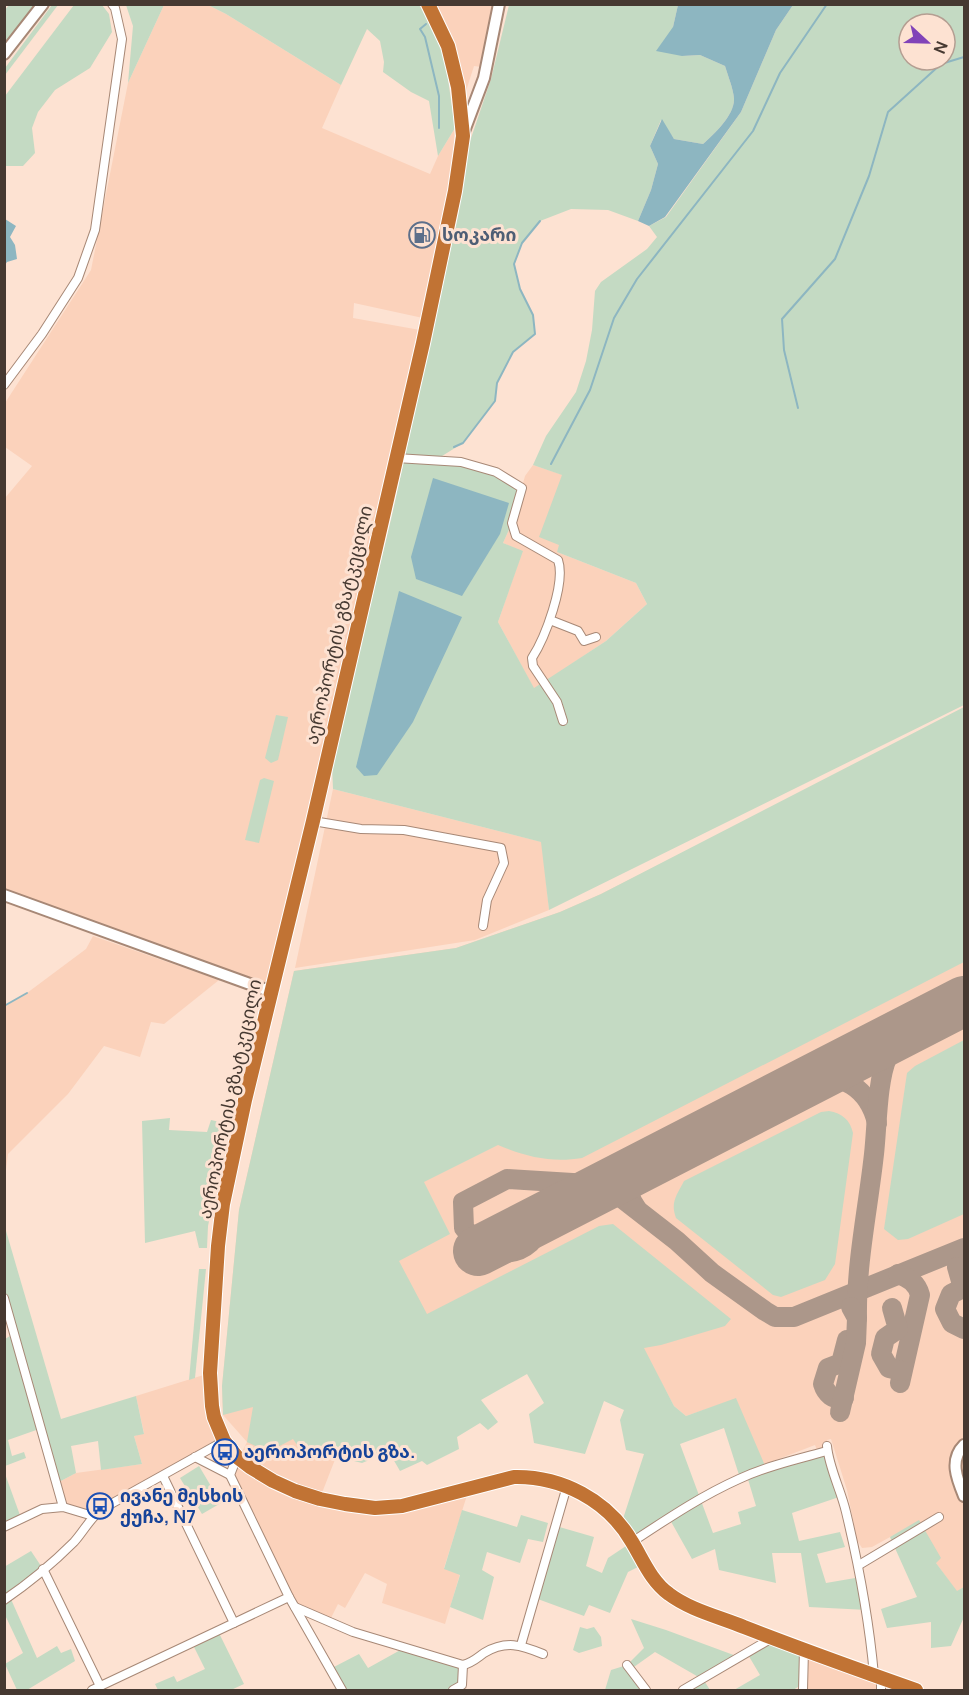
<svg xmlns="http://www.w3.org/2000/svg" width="969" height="1695" font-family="Manrope,'Noto Sans Georgian',sans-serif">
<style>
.built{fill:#fbd2bb}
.green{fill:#c4dac3;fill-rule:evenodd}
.water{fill:#8db6c1}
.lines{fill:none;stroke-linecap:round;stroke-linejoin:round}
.stream{stroke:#8db6c1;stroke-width:2}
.taxiway{stroke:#ac978a;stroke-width:20}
.runway{stroke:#ac978a;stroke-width:50}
.street-casing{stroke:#a78876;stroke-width:10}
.secondary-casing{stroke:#a78876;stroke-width:14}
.highway-casing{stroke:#fff;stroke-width:16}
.street{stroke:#fff;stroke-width:8}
.secondary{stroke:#fff;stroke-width:10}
.highway{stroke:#c17334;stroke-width:14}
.labels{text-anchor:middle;stroke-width:6;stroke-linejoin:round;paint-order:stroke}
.service-label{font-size:18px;font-weight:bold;fill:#4e5e75;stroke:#fde2d2;text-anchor:start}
.street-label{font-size:18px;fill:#463931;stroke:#fde2d2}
.transit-label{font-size:18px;font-weight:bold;fill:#164399;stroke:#fde2d2;text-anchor:start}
</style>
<rect width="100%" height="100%" fill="#fde2d2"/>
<g class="built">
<path d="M164,5H208L226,14L341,85L322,128L430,174L438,156L455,128L451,190L423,318L354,303L353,318L420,330L268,984L5,890V498L32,466L5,447V403L91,270L128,83Z"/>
<path d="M435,5H493L481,67L474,66L466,91L454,48Z"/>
<path d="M533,465L563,475L560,545L557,552L636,583L647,604L606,641L534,689L498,622L522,552L503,543L512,523L525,476Z"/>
<path d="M964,710V1587L957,1592L936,1563L919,1521L872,1547L862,1548L857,1540L847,1490L831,1439L827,1440L828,1445L817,1450L815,1445L763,1465L736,1399L686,1416L674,1406L643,1348L582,1338L294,1439L309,1460L314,1451L336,1457L320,1498L375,1508L469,1489L444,1568L460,1574L445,1624L382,1603L387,1584L365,1573L345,1608L338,1604L329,1622L295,1607L230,1475L247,1442L223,1415L222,1386L239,1210L294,971L456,948L560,912L601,894Z"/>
<path d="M333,789L542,842L549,910L475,940L295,968Z"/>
<path d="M93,936L219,980L164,1024L151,1022L140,1057L104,1046L68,1094L8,1154L5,1177V1006L27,993L86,949Z"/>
<path d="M210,1373L224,1441L93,1516L63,1507L57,1483L76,1473L142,1464L134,1436L144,1433L136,1396Z"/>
<path d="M805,1651L879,1679L880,1690H803Z"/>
</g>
<g class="green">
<path d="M9,5H36L4,46V11Z"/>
<path d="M52,5H58L5,75V68Z"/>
<path d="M74,5H102L109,14L112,32L90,68L55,90L38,112L32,128L35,153L23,166H5V96Z"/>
<path d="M126,5H164L128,83L133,26Z"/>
<path d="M208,5H419L425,13L445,58L455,128L438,156L429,101L411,92L383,72L384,62L380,41L367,29L341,85L226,14Z"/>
<path d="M509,5H678L673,27L682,56L700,55L725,66C728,76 733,88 734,98C735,115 714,134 703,144L674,139L661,120L650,146L658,164L651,190L638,221L608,210L571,209L540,221L522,243L514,264L520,289L533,315L535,334L513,352L497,383L495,401L463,443L434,461C472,463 489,468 522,488L512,523L503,543L523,551L498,622L534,688L606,641L647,604L636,583L557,552L559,545L539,537L562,475L533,465L546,436L576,392L586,361L592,330L595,291L601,282L647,249L657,237L649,226L666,217L741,112L776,30L793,5H964V705L549,910L541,842L333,789L332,766L392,515L458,216L468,147L491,79ZM909,24H945V60H909Z"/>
<path d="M964,707V962L582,1158C552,1163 526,1157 498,1145L424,1182L450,1234L399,1261L427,1314L599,1226L613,1224L731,1319L725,1326L661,1345L644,1348L674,1406L686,1416L736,1398L766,1468L827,1451L842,1496L792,1513L799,1541L840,1532L845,1547L817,1554L826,1583L861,1577L867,1610L809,1607L801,1553H772L776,1583L719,1570L715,1549L692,1559L669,1518L632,1542L644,1564L628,1572L610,1613L589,1605L584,1616L535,1598L556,1526L594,1537L586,1566L602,1573L608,1558L632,1542L621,1525L644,1454L626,1450L620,1420L624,1410L604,1401L585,1454L534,1443L529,1414L544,1403L527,1374L481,1400L498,1422L488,1430L480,1423L457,1437L459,1449L427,1465L422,1461L400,1471L389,1452L362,1463L314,1451L308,1461L293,1439L268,1452L247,1442L253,1407L223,1415L222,1386L239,1210L294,971L456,948L560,912L601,894ZM724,1428L740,1478L747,1476L756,1506L738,1512L741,1524L713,1533L680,1444Z"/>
<path d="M276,715L288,717L278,760L271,763L265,758Z"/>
<path d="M264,778L274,781L259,843L245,840L260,780Z"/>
<path d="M964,1040V1214L908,1239L898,1240L884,1229L907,1073L915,1066Z"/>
<path d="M829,1111C842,1113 850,1120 853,1133L835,1264L825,1280L781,1297L773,1295L676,1218C670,1202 677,1195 684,1181L821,1112Z"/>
<path d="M170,1118L169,1130L207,1132L211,1120L229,1124L208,1226L207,1248H199L195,1231L145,1243L142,1121Z"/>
<path d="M4,1224L61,1419L136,1396L144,1434L134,1436L142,1464L101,1470L98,1441L71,1446L76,1473L57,1483L42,1428L8,1440L12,1456L24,1452L26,1458L5,1466V1339L15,1333L5,1298Z"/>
<path d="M199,1269H206L195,1378L189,1380Z"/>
<path d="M199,1466L221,1503L202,1514L180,1478Z"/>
<path d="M4,1471L21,1518L4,1527Z"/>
<path d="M462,1510L517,1527L521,1515L548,1523L543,1542L528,1539L520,1563L487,1552L482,1570L494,1577L483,1620L450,1607L460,1575L444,1569Z"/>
<path d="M919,1520L941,1558L936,1563L957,1591L964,1587V1617L951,1646L931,1648V1622L887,1628L881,1609L917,1597L890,1537Z"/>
<path d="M31,1551L43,1569L10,1597L37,1658L57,1646L61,1653L71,1649L75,1661L27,1690H17L5,1664L23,1653L5,1615L4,1567Z"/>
<path d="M631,1619L666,1630L739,1657L703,1679L710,1690H683L702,1679L655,1652L631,1669L646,1690H605L611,1670L627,1665L644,1648Z"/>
<path d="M580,1627L587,1629L594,1627L601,1637L602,1646L579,1653L573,1650Z"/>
<path d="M218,1631L244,1684L231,1690H158L155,1684L174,1676L177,1682L205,1669L192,1643Z"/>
<path d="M772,1638L804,1649L803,1684L793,1690H734L760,1675L747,1653Z"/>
<path d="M404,1648L463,1665L462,1685L453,1690H332L340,1686L330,1669L359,1654L368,1668Z"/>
</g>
<g class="water">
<path d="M678,5H793L776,30L741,112L665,217L649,226L638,221L651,190L658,164L650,146L662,119L674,139L703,144C714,134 735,115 734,98C733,88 728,76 725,66L700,55L682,56L656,51L673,27Z"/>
<path d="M5,219L16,226L10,237L15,245L17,259L7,262L5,265Z"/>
<path d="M433,478L509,503L500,534L462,596L416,579L411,557Z"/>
<path d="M399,591L462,617L413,722L377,775L364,776L356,767Z"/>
</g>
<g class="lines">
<g class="stream">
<path d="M426,24L420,29L425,37L439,96V128"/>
<path d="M798,408L784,350L782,319L835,259L869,176L888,112L941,64L964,57"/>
<path d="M454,447L463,443L495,401L497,383L513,352L535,334L533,315L520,289L514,264L522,243L540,221"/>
<path d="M551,464L590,390L614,318L637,279L753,131L780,73L827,4"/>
<path d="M4,1006L27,993"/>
</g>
<g class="taxiway">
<path d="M808,1081C841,1070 869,1089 877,1123"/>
<path d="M637,1209C618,1184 636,1171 657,1159"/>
<path d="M544,1217C540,1225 537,1236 530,1243C518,1254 499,1256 485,1248C477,1244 471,1235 464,1228L463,1202L507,1179L605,1185L677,1241L712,1273L765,1311L775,1317H794L964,1248"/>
<path d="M957,1267L963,1288L951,1294L945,1309L952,1323L964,1329"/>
<path d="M898,1274C909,1278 917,1283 920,1295L900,1383"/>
<path d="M892,1308L898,1329L885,1338L881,1354L889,1368L902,1371"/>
<path d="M857,1318C856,1263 868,1209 874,1154C877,1128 877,1081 887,1058C895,1041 906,1033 922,1023"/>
<path d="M844,1398C833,1400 826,1394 823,1384L828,1368L841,1363L847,1340"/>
<path d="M840,1412L856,1343L857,1318L851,1307"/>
</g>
<path class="runway" d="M478,1251L964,1001"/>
<g class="street-casing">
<g id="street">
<path d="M4,385L42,334L78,278L95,230L122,39L115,8L112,4"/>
<path d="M396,458L461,462L496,472L522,488L512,523L516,536L558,560C566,583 545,638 532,658L533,666L557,702L563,721"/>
<path d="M550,620L578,631L584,641L596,637"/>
<path d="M313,821L361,829L404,830L501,848L504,863L487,900L483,926"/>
<path d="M4,1298L63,1507"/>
<path d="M827,1446C829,1468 841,1490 846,1512C859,1566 869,1620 874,1675"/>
<path d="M195,1457L230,1475"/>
<path d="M237,1457L230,1475L289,1597L342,1690"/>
<path d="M4,1527L42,1509L63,1507L93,1516"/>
<path d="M632,1542C667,1519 701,1496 739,1479C767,1466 798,1459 827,1451"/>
<path d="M859,1565L939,1517"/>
<path d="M43,1569L100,1686"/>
<path d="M4,1600C29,1583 53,1563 74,1542C84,1531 90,1518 102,1509L224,1441"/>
<path d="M295,1607L353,1632L463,1665C472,1663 477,1658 484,1653C506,1640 521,1645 543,1654"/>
<path d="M234,1623L289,1597"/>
<path d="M521,1645L567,1486"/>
<path d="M627,1665L646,1690"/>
<path d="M881,1678V1690"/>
<path d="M92,1690L234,1623L163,1476"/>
<path d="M453,1690L462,1685L463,1665"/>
<path d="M683,1690L772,1638"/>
<path d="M803,1690L804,1649"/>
</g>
</g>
<g class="secondary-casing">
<g id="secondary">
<path d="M4,54L43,4"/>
<path d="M463,134L484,78L499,4"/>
<path d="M4,895L272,992"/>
<path d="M964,1445C949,1460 957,1479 964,1496"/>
</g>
</g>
<g class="highway-casing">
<path id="highway" d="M428,4L448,46L458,87L463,136L455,191L423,343L313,821L245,1100L223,1204L218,1246L210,1373L212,1406L214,1417L224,1441L237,1457L250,1467L273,1481L295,1491L320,1499L345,1504L375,1508L402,1506L514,1477C561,1476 608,1500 632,1542C643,1560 651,1581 669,1594C690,1610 720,1617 744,1627C801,1649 859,1670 916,1690"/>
</g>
<use href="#street" class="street"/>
<use href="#secondary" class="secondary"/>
<use href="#highway" class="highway"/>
</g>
<defs>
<g id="fuel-ring" transform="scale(1.35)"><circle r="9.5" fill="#fde2d2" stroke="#5c6f8a" stroke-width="1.5"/><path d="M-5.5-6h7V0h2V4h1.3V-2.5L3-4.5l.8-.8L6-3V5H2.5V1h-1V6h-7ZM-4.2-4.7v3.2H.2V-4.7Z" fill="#5c6f8a"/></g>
<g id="bus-ring" transform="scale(1.35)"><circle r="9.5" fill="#fde2d2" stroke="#1a4fb4" stroke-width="1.5"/><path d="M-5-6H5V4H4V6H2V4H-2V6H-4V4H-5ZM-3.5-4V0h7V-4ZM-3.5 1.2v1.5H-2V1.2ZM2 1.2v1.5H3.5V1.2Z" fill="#1a4fb4"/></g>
</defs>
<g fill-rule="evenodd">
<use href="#fuel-ring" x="422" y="235"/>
<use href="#bus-ring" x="225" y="1452"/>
<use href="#bus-ring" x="100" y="1506"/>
</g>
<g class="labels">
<g class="service-label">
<text x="442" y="241">სოკარი</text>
</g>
<g class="street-label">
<text transform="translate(339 625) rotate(-77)" y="6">აეროპორტის გზატკეცილი</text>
<text transform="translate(230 1099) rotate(-78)" y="6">აეროპორტის გზატკეცილი</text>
</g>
<g class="transit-label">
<text x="244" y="1458">აეროპორტის გზა.</text>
<text x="120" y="1502">ივანე მესხის<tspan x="120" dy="21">ქუჩა, N7</tspan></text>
</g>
</g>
<rect width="969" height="1695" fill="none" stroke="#463931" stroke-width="12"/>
<g transform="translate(927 42) rotate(112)"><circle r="28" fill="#fde2d2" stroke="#b49e92" stroke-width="1.5"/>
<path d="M0-4.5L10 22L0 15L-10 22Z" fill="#8143b8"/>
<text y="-9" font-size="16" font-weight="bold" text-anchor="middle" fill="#463931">N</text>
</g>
</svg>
